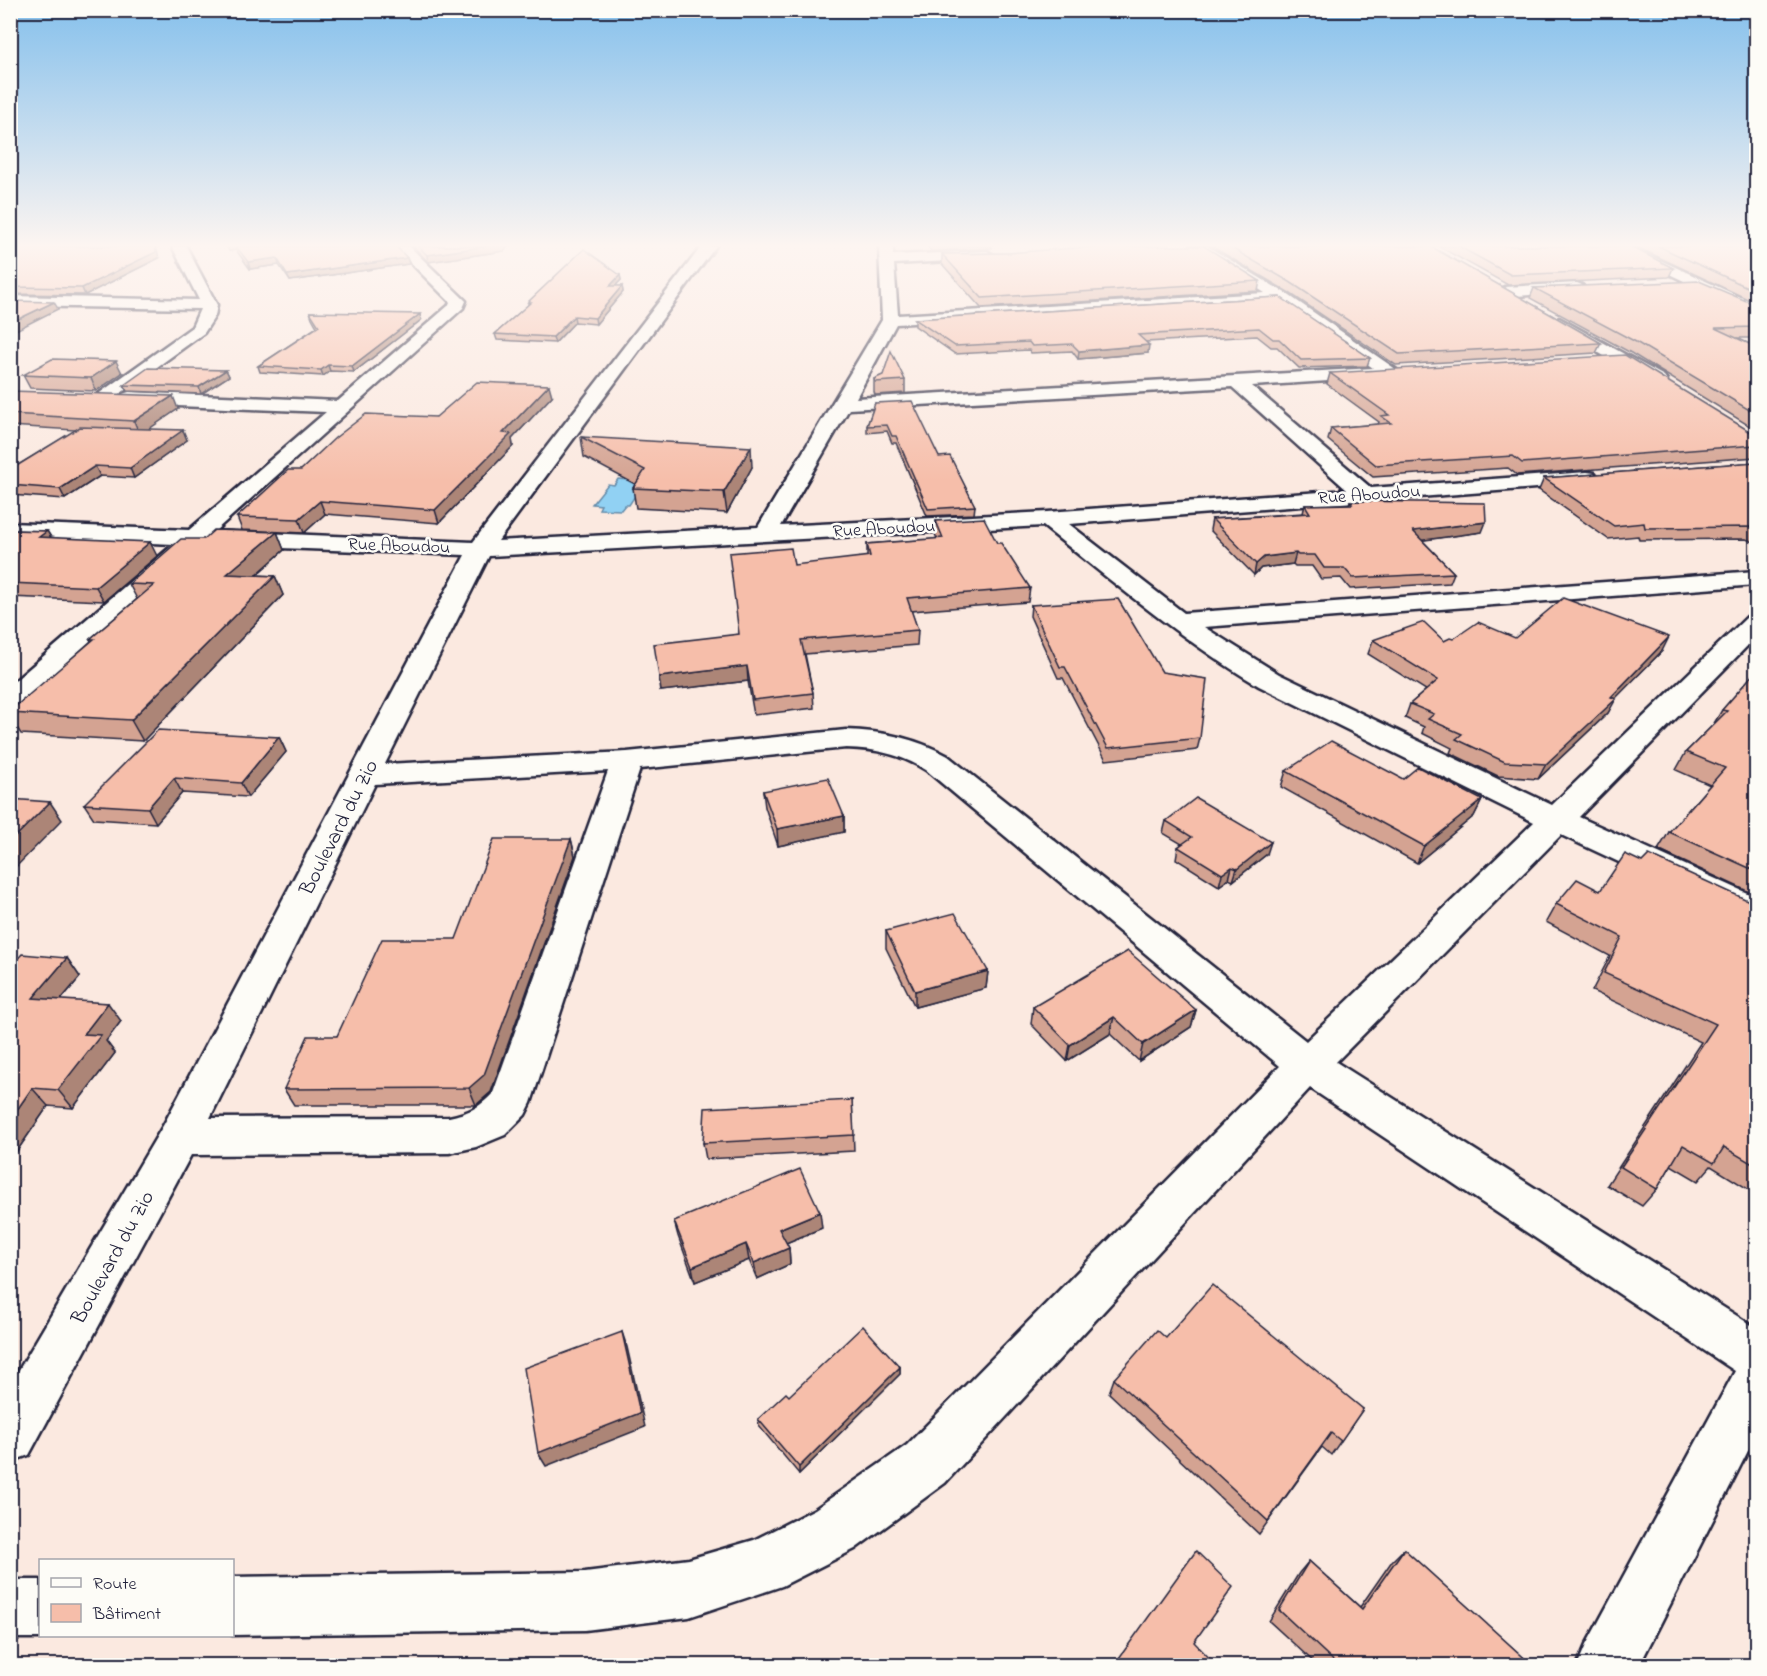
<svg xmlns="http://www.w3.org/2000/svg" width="1767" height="1676" font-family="'Indie Flower',sans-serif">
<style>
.water{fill:#91d1f3;stroke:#658ba9;stroke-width:1.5}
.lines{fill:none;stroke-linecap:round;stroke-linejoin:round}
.minor-casing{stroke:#22223b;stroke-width:5}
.minor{fill:#fdfcf7;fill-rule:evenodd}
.wall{fill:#d4a392;stroke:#22223b;stroke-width:1.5}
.shaded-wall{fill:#ac8577;stroke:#22223b;stroke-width:1.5}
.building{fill:#f6beaa;stroke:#22223b;stroke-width:1.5}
.labels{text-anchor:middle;stroke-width:5;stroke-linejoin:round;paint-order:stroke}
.far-street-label{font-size:18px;fill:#22223b;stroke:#fdfcf7}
.street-label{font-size:21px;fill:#22223b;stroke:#fdfcf7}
</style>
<rect width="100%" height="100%" fill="#fbe9e0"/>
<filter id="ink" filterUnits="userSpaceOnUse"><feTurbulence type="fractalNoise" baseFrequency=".0167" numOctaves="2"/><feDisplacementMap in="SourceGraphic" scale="12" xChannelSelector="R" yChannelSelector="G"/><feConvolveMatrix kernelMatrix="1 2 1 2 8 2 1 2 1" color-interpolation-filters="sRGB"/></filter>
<g filter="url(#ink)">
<path class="water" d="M618,479L639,481L643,484L629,505H625L621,510L599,509L601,505L592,504L608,484L614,485Z"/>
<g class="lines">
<g class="minor-casing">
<g id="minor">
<path d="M172,246H186L217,305L215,316L204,333L110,401H96L94,397L192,327L200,309L10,306V296L199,300Z"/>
<path d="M394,246H409L463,298L466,301L463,308L215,531L473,542L702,246H716L498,541L758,527L882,320L879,246H893V255L987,251L994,255L987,259L894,264L898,315L1265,293L1190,246H1207L1287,294L1400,372L1397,376L1391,377L1382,374L1374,378L1252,386L1371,488L1587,472L1595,473L1598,478L1595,483L1587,484L1069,524L1184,613L1756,571V585L1204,627L1279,674L1552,805L1747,617L1756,615V637L1579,817L1756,897V924L1743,920L1561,835L1336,1062L1756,1328V1435L1639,1666H1577L1586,1645L1735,1371L1310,1088L945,1483L855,1549L782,1586L689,1617L585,1630L232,1635V1577L585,1572L689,1559L754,1540L815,1509L907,1445L1280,1066L926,770C900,754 876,749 846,748L640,769L531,1103L525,1115L505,1135L476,1147L449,1153L191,1155L29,1455L10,1462V1385L164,1124L465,555L200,545L20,706L10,708V685L174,544L10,537V523L189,530L326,412L129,404L122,402L120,398L122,394L129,392L338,401L448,306L450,302ZM1279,302L1373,368L856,398L896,324ZM1232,387L1347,490L1048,512L781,526L849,409ZM1043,526C1113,582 1182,640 1259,686L1534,822L1306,1041L948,756C916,738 882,731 846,730L627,752L385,764L489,556ZM608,771L493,1093C479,1108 468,1113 449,1117L210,1118L375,784Z"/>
<path d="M1610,246H1629L1756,304V315Z"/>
<path d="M1577,283L1582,285L1585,288L1582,291L1504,297L1496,292L1504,287Z"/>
<path d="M1559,318L1664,376L1667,380L1664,384H1652L1553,326L1551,323Z"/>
<path d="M10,1580H40V1636H46L40,1638H10Z"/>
</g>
</g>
<use href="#minor" class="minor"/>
</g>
<g class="wall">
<path d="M10,246L159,258L85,295L10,294Z"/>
<path d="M227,246H396L407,258L409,264L290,281L279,265L250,269L236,250L229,251Z"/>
<path d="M413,246H509L504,251L428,262Z"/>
<path d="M927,246H992V248L931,251Z"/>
<path d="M1211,246H1430L1601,343L1596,353L1396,365L1288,292Z"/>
<path d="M1438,246H1629L1673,268L1669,277L1508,285Z"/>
<path d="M1635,246H1756V303Z"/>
<path d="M1007,253L1260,281L1258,291L981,308L942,264V254Z"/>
<path d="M620,275L621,280L615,286H622L623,292L596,324L575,322L555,343L497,340L495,334L528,305V302Z"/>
<path d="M1534,288L1756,305V338H1737L1756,347V430L1631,353L1530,298Z"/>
<path d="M1280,297L1370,358L1367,366L1299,368L1277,347H1271L1257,336L1146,342L1148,353L1078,359L1072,351L1031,353L1029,350L955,354L915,326V319Z"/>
<path d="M310,312L421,320L354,372L330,371L323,376L260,372L258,366L317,327L312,318Z"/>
<path d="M226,370L229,376L201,394L127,391L124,385Z"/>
<path d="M122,373L96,391L30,388L23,375Z"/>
<path d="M1330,373L1756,435V457L1517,475L1508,468L1373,477L1328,440L1331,428L1378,424L1379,422L1327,384Z"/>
<path d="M883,375L905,380V393L875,395L874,392V379Z"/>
<path d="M10,391L178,409L147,429L187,440L134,478L100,476L65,499L10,495V470L76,430L10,426Z"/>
<path d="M552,396L512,439L513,446L439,523L325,514L304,533L242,530L237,517L301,470L436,417Z"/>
<path d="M875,403L939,457L975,506L974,514L927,516L896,443H892L887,431L867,433V426Z"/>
<path d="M581,437L752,467L727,513L636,508L633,488L635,484L584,457Z"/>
<path d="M1756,462V543L1746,539L1639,540L1638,536L1608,539L1539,490L1544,478Z"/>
<path d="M1350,501L1482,532L1422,540L1454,573L1450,583L1350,589L1341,578L1321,579L1312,566H1295L1293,564L1261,568L1254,575L1210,530L1212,519L1303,513L1305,505L1349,504Z"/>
<path d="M936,521L997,543L1030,588L1028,602L911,611L918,630L917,645L805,654L813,693L814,708L754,715L748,681L661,691L739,634L867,557V544L937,539L935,534Z"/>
<path d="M10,530L47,531L51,537L157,556L104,601L10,597Z"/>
<path d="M277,532L284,550L256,575L275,576L283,595L143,741L21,734L10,717V713L91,641L90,639L137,599L129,584L204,539Z"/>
<path d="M1031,605L1200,738L1197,750L1106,760L1063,678H1058L1030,616Z"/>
<path d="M1515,638L1662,651L1615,698L1608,713L1538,779L1498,776L1450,753L1452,748L1422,733L1424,727L1405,718L1410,704L1426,690L1368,654L1373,640L1444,641L1453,639Z"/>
<path d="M1756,671V895L1658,850L1669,832L1710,785L1676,770L1686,752L1713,725L1722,710Z"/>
<path d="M279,737L286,752L248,797L182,793L156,823L94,819L84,804Z"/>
<path d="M1286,771L1403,779L1482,800L1474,816L1417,863L1281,787Z"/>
<path d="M763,791L844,816V832L778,846L765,807Z"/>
<path d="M1166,821L1267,854L1233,881L1229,879L1219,886L1176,859L1178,847L1182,844L1163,833Z"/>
<path d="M571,839L575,856L491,1092L476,1105H294L284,1089L337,1036L456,939Z"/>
<path d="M1642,862L1756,904V1194L1711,1166L1698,1181L1671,1165L1657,1189L1642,1206L1607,1185L1701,1042L1592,991L1610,956L1546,922L1556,904L1600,891Z"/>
<path d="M886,931L988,971L986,988L915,1007L886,948Z"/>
<path d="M67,958L80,977L61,1000L121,1021L106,1041L115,1053L73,1108L48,1106L10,1161Z"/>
<path d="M1033,1007L1196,1010L1191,1027L1139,1061L1110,1034L1067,1061L1031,1024Z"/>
<path d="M852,1100L854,1151L706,1159L703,1143Z"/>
<path d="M674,1221L822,1228L786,1243L789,1248L790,1264L757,1279L749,1260L695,1282L678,1236Z"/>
<path d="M1166,1338L1363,1409L1331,1455L1322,1447L1259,1534L1109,1393L1114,1379Z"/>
<path d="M900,1367V1374L799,1474L759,1426L758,1419Z"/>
<path d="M1404,1549L1532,1665H1317L1269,1621L1299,1573L1309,1561L1360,1607L1392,1561Z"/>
<path d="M1756,1646V1665H1747Z"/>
</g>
<g class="shaded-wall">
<path d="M155,246H156L159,258L85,295L82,288Z"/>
<path d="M227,246H235L236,250L229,251Z"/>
<path d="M488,246H509L504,251L428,262L427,255Z"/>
<path d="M277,258L279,265L250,269L248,262Z"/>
<path d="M407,258L409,264L290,281L287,275Z"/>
<path d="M620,275L621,280L610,291V286Z"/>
<path d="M622,286L623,292L596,324L595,318Z"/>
<path d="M54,302L58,309L10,333V323Z"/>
<path d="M420,314L421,320L354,372L352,366Z"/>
<path d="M574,316L575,322L555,343L553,337Z"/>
<path d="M1149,345L1148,353L1078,359L1079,351Z"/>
<path d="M116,361L122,373L96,391L91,378Z"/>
<path d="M328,365L330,371L323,376L321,370Z"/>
<path d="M226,370L229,376L201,394L199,387Z"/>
<path d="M549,385L552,396L512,439L513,446L439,523L435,510L503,433Z"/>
<path d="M173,396L178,409L140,435L134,421Z"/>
<path d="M183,430L187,440L134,478L130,468Z"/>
<path d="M751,447L752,467L727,513L724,492Z"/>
<path d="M95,466L100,476L65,499L60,489Z"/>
<path d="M320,501L325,514L304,533L299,519Z"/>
<path d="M1486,522L1482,532L1410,542L1413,531Z"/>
<path d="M47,531L55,545L39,537Z"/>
<path d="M277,532L284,550L236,593L227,574Z"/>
<path d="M150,542L157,556L104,601L96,587Z"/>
<path d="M1296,553L1293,564L1261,568L1254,575L1256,564L1264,557Z"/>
<path d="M275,576L283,595L143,741L131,720Z"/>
<path d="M1669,637L1662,651L1609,705L1616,699L1608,713L1538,779L1546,764Z"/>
<path d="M747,666L748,681L661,691L659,677Z"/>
<path d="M279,737L286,752L248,797L241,783Z"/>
<path d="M174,778L182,793L156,823L148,808Z"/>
<path d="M1482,800L1474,816L1417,863L1424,846Z"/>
<path d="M50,802L62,820L10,873V842Z"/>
<path d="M844,816V832L778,846L777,829Z"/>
<path d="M571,839L575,856L491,1092L476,1105L469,1088Z"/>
<path d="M1271,842L1267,854L1233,881L1237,869Z"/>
<path d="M1232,867L1229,879L1219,886L1222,874Z"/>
<path d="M67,958L80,977L47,1016L33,998Z"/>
<path d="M988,971L986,988L915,1007V991Z"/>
<path d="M108,1003L121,1021L106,1041L115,1053L73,1108L58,1090L84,1034Z"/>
<path d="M1196,1010L1191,1027L1139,1061L1143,1044Z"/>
<path d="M1114,1017L1110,1034L1067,1061L1070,1045Z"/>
<path d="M32,1088L48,1106L10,1161V1120Z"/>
<path d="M820,1212L822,1228L781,1245L779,1229Z"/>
<path d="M746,1244L749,1260L695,1282L692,1267Z"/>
<path d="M789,1248L790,1264L757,1279L754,1263Z"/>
<path d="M622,1332L627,1347L645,1427L546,1466L538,1453Z"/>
<path d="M900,1367V1374L799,1474V1467Z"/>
</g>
<g class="building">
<path d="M10,246H155L156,252L82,288L10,287Z"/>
<path d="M236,246H396L407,258L287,275L277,258L248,262Z"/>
<path d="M418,246H488L427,255Z"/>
<path d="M1103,246H1204L1260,281L982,298L942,254L1007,253Z"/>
<path d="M1228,246H1430L1601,343L1399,354L1290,282Z"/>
<path d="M1458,246H1629L1673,268L1511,275Z"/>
<path d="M1658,246H1756V291Z"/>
<path d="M584,249L620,275L610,286H622L595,318L574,316L553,337L495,334L531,302H528Z"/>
<path d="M1699,281L1756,305V327L1715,328L1756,347V414L1636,342L1534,288Z"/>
<path d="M1280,297L1370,358L1301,360L1279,339H1273L1259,328L1138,335L1149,345L1079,351L1072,344L1032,346L1029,342L955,346L915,319Z"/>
<path d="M10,301L54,302L10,323Z"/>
<path d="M310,312L420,314L352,366L328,365L321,370L258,366L319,326Z"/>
<path d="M891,351L905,380L875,382L874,379L883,375Z"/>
<path d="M1625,355L1754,434L1756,435V445L1522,463L1513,456L1376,465L1331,428L1391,423L1381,416L1389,415L1330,373Z"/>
<path d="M52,359L116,361L91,378L23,375Z"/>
<path d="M148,368L226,370L199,387L124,385Z"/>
<path d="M477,382L549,385L503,433L511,434L435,510L320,501L299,519L237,517L288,470H301L335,438L366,414L436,417Z"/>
<path d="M10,391L173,396L134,421L10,414Z"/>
<path d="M912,401L939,457L950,456L975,506L928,509L896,436H892L887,425L867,426L875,403Z"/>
<path d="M80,427L183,430L130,468L95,466L60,489L10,485V470Z"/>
<path d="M581,437L751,447L724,492L633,488L645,470Z"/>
<path d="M1756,462V528L1754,527L1645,528L1644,523L1614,526L1544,478Z"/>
<path d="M1350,501L1485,503L1486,522L1413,531L1454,573L1353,578L1344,568H1324L1315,555H1298L1296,553L1264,557L1256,564L1212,519L1310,513L1305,505L1352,504Z"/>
<path d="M984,518L997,543H1001L1030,588L907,598L918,630L801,640L813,693L753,700L747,666L659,677L654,644L739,634L729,553L791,548L794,565L870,556L867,544L943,538L936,521Z"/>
<path d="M10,530L47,531L39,537L150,542L96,587L10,583Z"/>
<path d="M214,530L277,532L227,574L275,576L131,720L10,713V711L94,639H90L154,585L129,584L181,539H204Z"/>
<path d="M1563,598L1669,637L1611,697L1616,699L1546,764L1505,762L1456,739L1462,734L1428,719L1434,714L1410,704L1438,680L1373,640L1424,622L1444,641L1450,638L1453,639L1478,622L1515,638Z"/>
<path d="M1118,599L1162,672L1207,679L1200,738L1108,748L1065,667H1060L1031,605Z"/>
<path d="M1756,671V871L1669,832L1725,768L1686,752L1727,711L1722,710Z"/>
<path d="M158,730L279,737L241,783L174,778L148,808L84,804Z"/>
<path d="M1331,741L1403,779L1418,767L1482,800L1424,846L1286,771Z"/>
<path d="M828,778L844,816L777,829L763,791Z"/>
<path d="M1196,798L1271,842L1237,869L1232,867L1222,874L1178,847L1192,837L1166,821Z"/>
<path d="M10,799L50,802L10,842Z"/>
<path d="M494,839H571L484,1075L469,1088L284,1089L308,1036H337L382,939H456Z"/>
<path d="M1625,854L1642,862L1649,855L1756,904V1166L1724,1147L1714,1163L1683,1145L1657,1189L1621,1167L1716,1024L1604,973L1622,937L1556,904L1577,879L1600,891Z"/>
<path d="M955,913L988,971L915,991L886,931Z"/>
<path d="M1128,951L1196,1010L1143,1044L1114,1017L1070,1045L1033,1007Z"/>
<path d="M22,954L67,958L33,998L108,1003L84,1034L101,1035L58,1090L32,1088L10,1120V967Z"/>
<path d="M852,1100L854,1135L703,1143L705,1108Z"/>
<path d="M800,1169L820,1212L779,1229L789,1248L754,1263L746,1244L692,1267L674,1221Z"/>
<path d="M1212,1285L1363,1409L1341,1441L1331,1433L1268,1521L1114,1379L1157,1330L1166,1338Z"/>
<path d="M863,1326L900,1367L799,1467L758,1419L786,1393L789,1396Z"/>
<path d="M622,1332L640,1413L538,1453L524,1368Z"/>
<path d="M1404,1549L1532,1665H1338L1279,1610L1309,1561L1362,1609Z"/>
<path d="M1196,1551L1233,1587L1194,1642L1216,1665H1114Z"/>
</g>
</g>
<linearGradient id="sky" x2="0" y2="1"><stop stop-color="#85c0ec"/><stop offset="0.51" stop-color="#fdf5f1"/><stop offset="1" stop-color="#fdf5f1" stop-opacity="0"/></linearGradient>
<rect width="1767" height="481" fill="url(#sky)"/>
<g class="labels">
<g class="far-street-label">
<text transform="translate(1369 494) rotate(-4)" y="6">Rue Aboudou</text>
<text transform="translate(884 528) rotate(-3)" y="6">Rue Aboudou</text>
<text transform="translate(399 545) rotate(2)" y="6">Rue Aboudou</text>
</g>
<g class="street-label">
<text transform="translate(338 827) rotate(-63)" y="7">Boulevard du Zio</text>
<text transform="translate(112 1257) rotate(-61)" y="7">Boulevard du Zio</text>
</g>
</g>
<rect width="1767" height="1676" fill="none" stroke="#fdfcf7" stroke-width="36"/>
<rect x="18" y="18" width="1731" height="1640" fill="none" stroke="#22223b" stroke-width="2" filter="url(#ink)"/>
<rect x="39" y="1559" width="195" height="78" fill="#fdfcf7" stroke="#a5a5ac" stroke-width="1.5"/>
<rect x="51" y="1578" width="30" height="9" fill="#fdfcf7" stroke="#a5a5ac" stroke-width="1.5"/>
<text x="93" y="1589" font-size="18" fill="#22223b">Route</text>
<rect x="51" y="1604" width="30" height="18" fill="#f6beaa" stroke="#a5a5ac" stroke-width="1.5"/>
<text x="93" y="1619" font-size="18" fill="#22223b">Bâtiment</text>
</svg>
